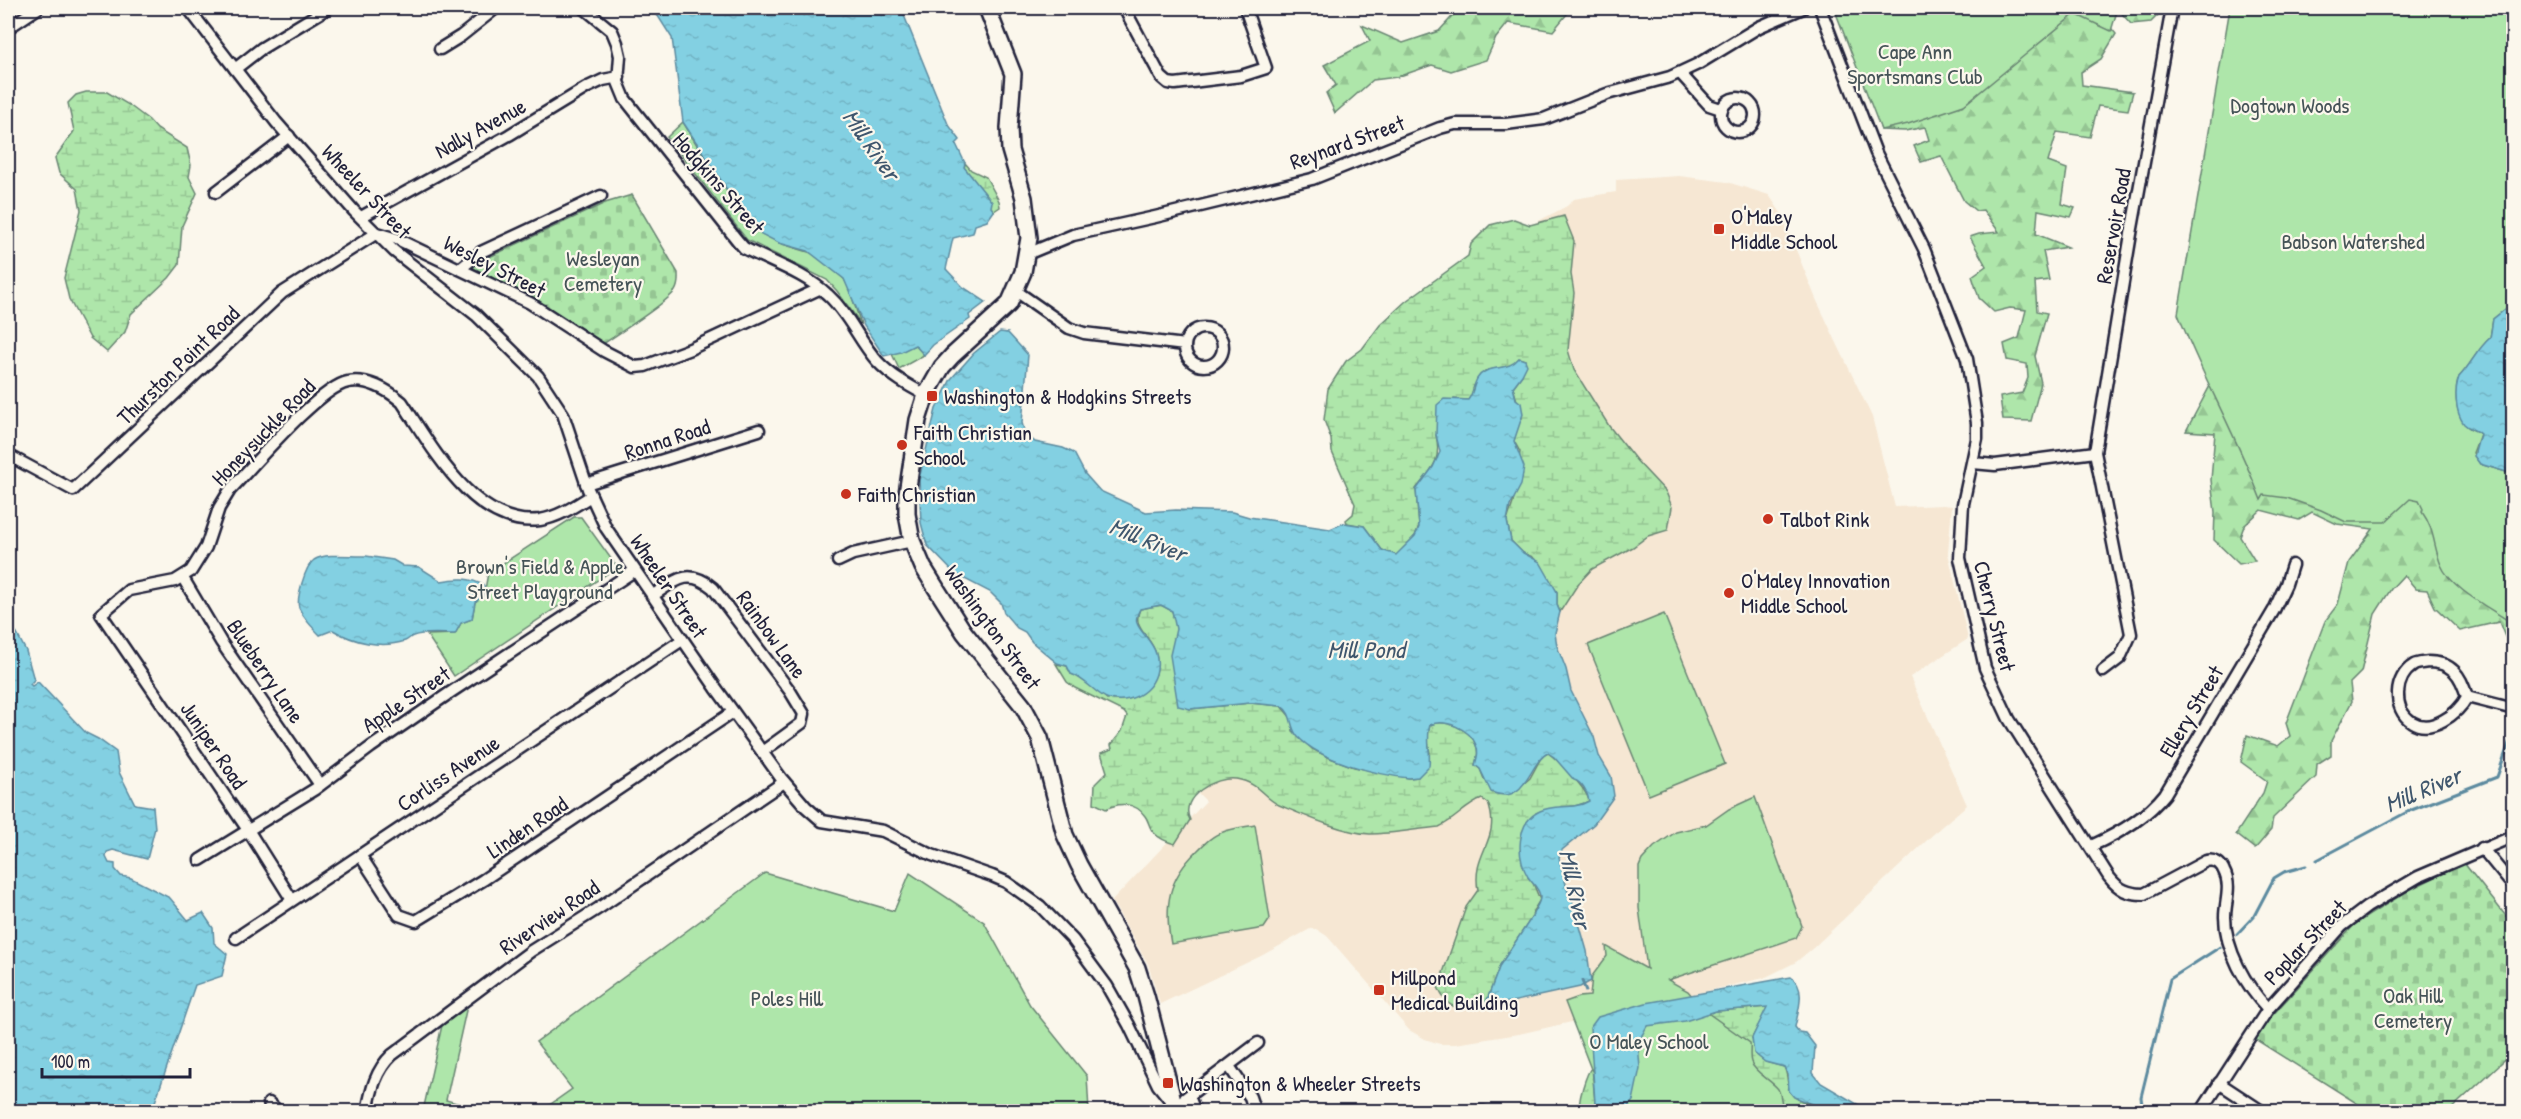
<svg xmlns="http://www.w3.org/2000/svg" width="2521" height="1119" font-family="'Patrick Hand',sans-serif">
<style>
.built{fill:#f6e7d3}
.forest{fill:url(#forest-firs);stroke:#688472;stroke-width:1.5}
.wetland{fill:url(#wetland-marsh);stroke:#688472;stroke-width:1.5}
.cemetery{fill:url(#cemetery-stones);stroke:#688472;stroke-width:1.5}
.park{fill:#aee6aa;stroke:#688472;stroke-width:1.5}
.water{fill:url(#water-ripples);stroke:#5c8a9f;stroke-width:1.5}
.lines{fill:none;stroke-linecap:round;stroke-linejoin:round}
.stream{stroke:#5c8a9f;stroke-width:3}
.street-casing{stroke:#22223b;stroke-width:15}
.secondary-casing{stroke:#22223b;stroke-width:20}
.street{stroke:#fbf7ec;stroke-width:10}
.secondary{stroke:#fbf7ec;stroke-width:15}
.poi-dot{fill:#c8321e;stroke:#fbf7ec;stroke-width:2}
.labels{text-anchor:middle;stroke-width:4.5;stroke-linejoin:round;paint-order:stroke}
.park-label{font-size:22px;fill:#455357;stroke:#fbf7ec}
.street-label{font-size:22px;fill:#22223b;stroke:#fbf7ec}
.poi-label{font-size:22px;fill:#22223b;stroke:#fbf7ec;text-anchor:start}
.water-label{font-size:24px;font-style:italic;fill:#3f566d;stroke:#fbf7ec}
</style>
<defs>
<pattern id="forest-firs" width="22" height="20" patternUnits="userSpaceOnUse" patternTransform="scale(1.5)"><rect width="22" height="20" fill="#aee6aa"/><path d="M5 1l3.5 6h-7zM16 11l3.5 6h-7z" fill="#95c593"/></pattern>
<pattern id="wetland-marsh" width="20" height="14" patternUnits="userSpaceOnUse" patternTransform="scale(1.5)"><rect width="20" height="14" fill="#aee6aa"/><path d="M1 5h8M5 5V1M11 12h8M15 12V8" fill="none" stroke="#95c593"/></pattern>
<pattern id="cemetery-stones" width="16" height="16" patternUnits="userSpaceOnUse" patternTransform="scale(1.5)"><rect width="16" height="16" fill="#aee6aa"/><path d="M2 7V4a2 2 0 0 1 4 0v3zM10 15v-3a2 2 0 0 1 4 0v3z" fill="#95c593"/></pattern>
<pattern id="water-ripples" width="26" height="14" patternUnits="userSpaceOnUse" patternTransform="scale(1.5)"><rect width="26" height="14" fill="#83d0e2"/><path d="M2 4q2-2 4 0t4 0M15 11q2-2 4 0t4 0" fill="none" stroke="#71b2c3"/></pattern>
</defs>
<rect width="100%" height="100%" fill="#fbf7ec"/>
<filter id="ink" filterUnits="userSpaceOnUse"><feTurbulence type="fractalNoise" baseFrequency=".0167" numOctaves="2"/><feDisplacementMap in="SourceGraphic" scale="12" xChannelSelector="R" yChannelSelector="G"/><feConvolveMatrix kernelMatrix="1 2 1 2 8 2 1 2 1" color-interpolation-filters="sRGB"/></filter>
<g filter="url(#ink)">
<path class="built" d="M1679,176L1727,182L1769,195L1781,213L1816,299L1872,417L1895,507L1943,505L1952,506L1948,553L1968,639L1910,677L1967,805L1942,826L1813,948L1796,962L1764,978L1519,1034L1455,1044H1440L1425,1039L1409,1030L1327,936L1316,929H1310L1261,956L1160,1004L1148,964L1112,901L1206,801L1155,750L1365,653L1527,227L1567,206L1574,199L1616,192V180Z"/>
<g class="forest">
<path d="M1460,8H1572L1553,31L1508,23L1496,38L1486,60L1451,71L1432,65L1397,77L1373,80L1335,113L1326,93L1336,85L1324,65L1370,41L1362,25L1403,43L1439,31Z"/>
<path d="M2117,8H2164V9L2151,22L2131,24Z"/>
<path d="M2513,8L2494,319L2513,640L2505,637L2499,622L2460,631L2435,607L2427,590L2416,589L2404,575L2391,589L2375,614L2361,672L2350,683L2352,701L2331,741V755L2317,764L2316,777L2273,818L2271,830L2255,849L2236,834L2263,793L2267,781L2241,762L2247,735L2278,746L2290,736L2286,723L2325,621L2338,604L2349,562L2373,529L2337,524L2312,512L2299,520L2261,510L2244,526L2240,537L2255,561L2239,564L2214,540L2215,512L2211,480L2215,433L2186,431L2211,384Z"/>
<path d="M2098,12L2116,34L2101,59L2081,72L2082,85L2133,92L2128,110L2098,106L2090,137L2057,132L2048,162L2067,169L2062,204L2075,208L2071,217L2038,210L2036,234L2068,247L2043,251L2049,280L2035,282L2037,311L2047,313L2035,356L2041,383L2031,421L2003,420L2000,397L2022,393L2028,378L2027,364L2007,360L2004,344L2019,338L2026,310L2010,308L1994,312L1979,298L1972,276L1986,266L1970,237L1979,234L1999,232L1983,210L1976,211L1964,201L1941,156L1921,162L1914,146L1929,140L1925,127L1905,131L1881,130L1874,106L2035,13Z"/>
</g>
<g class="wetland">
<path d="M86,92H107L129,105L149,120L157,129L187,148L191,165L189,177L197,193L182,226L179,265L169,278L131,314L125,332L107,352L90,338L69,299L64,278L81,210L77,189L59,173L55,158L74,131L68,103L76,95Z"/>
<path d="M965,163L971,170L986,177L999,201L1000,207L994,211L963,176Z"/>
<path d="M1564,216L1574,241L1571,274L1574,293L1568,350L1574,370L1609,426L1636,460L1666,492L1672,507L1668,530L1648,536L1633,547L1592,569L1578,584L1560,612L1557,605V592L1533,557L1523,553L1511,541L1507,521L1513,503L1520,452L1514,441L1517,427L1522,418L1513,387L1522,375L1525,360L1519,358L1513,365L1485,371L1474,386L1471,396L1468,400L1454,399L1436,435C1442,461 1432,469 1416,489L1419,526L1415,536L1396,556L1382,550L1364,526L1347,523L1346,520L1353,514L1355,504L1332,452L1331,439L1324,420L1328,389L1346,361L1362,349L1380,325L1406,301L1468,256L1471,244L1490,225L1514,219L1530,225Z"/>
<path d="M1161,605L1172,611L1175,621L1190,709L1250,703L1281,706L1292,719L1293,731L1312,749L1330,758L1354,767L1409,778L1418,777L1430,753L1427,737L1430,725C1445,718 1470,729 1476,745C1479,752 1477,758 1475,765L1480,769L1484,779L1516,790L1530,778L1542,756L1548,753C1559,761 1587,789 1589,801C1573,810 1553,806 1536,813L1528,877L1533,883L1540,900L1533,911L1532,917L1500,965L1484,1008C1461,1008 1448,1013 1438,987L1466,907L1478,890C1471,852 1502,841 1488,803L1482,799C1466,805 1455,820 1439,827C1416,829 1393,834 1370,834C1343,833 1303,815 1279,805C1263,798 1260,783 1236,779C1216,776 1178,797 1190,820L1175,844C1167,842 1160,839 1154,833C1149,828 1149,821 1145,816C1135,802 1119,802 1106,809L1094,803L1095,784L1107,772L1101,753L1112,749L1111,745L1122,731L1127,716L1124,712L1075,688L1067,682L1056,664L1067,666L1071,674L1082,677L1107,699L1156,674C1157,667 1158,660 1156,654C1151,635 1131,629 1140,609Z"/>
<path d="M1768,1007L1752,1038L1766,1062L1784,1067C1788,1075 1787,1082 1789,1090C1793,1102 1820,1107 1831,1111L1624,1112L1685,1021L1716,1011Z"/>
<path d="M1592,1067L1595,1103L1600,1111H1580C1577,1103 1586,1073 1592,1067Z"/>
</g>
<g class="cemetery">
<path d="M632,195L678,273C678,279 679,285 675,291C663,306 620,332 603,344L548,307L470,266L605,203Z"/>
<path d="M2464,863L2513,925V1052L2449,1111H2369L2255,1039L2270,1018L2355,924L2409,890Z"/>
</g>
<g class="park">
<path d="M1834,8H2118L2111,31L2075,14L1964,105L1908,124L1881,130Z"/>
<path d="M2230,8H2513V303L2493,319L2490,338C2477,349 2471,365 2459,377C2454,392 2455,416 2468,427C2472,431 2476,429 2480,434L2473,453L2480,464L2513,474V624C2492,609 2451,589 2441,565C2433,545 2435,530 2422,512L2423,509L2419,501L2410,499L2385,522H2346L2321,510L2287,498L2264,495L2261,500C2237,437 2203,378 2178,314Z"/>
<path d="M683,122L716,176L741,211L779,243L815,254L844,279L849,288L861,324L837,291L827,280L747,240L667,137Z"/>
<path d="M915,345L924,355L899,369L892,354Z"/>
<path d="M574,517H581L617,567L454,676L427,635L455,634L461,623L472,619L475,602L484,595L488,573Z"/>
<path d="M1664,614L1725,764L1649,795L1588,645Z"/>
<path d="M1755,797L1802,926L1796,938L1668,980L1688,991L1705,1011L1750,1043C1751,1048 1749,1057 1751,1062C1754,1072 1771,1080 1778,1089C1782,1096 1780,1104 1785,1111H1621L1591,1069L1565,1002L1579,997L1590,996L1592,976L1607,956L1606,946L1647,969L1639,908V867L1642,860L1654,847L1676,832L1706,825L1729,809Z"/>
<path d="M1255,825L1270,919L1264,928L1171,944C1164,905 1168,879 1197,851C1205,843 1213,835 1223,832C1233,828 1245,827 1255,825Z"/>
<path d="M765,873L894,911L910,873L984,922L1030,1005L1087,1076L1089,1111H541L572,1089L536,1042Z"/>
<path d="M467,1006L446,1100L484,1111H423L442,1025Z"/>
</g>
<g class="water">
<path d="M645,8H901L948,124L960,140L956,144L965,163L964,167L992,202L991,207L994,211L987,221L975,225L973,233L953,238L946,269L963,287L986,302L969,315L970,319L933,345L924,355L915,345L901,352L884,356L864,326L844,279L808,251L779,243L761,234L741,211L683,122L672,38L658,16Z"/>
<path d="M2513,303V474L2480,464L2474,456L2480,434C2475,429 2469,429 2464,424C2455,412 2454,390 2459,377C2471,365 2477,349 2490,338L2493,319Z"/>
<path d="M1000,332L1008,333L1028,355L1022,423L1025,433L1035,442L1063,448L1074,453L1085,474L1100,491L1146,512L1176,510L1232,512L1249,517L1330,529L1344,523L1364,526L1382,550L1396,555L1415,536L1419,527L1416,490L1433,467L1440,452L1436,435L1437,405L1444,399L1468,400C1475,392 1473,377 1484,372C1497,365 1508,371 1519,358L1525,360L1527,365L1522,375L1513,387L1516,399L1521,403L1523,414L1514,441L1524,467L1521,485L1510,506L1507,521L1511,541L1523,553L1540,562L1557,592V605L1560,612L1555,633L1557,646L1566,669L1571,691L1594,737L1599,756L1611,776L1614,796L1594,824L1562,850L1559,858L1568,892L1571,895L1587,951L1591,981L1580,987L1484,1008L1500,965L1532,917C1533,910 1541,903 1540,896C1539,888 1532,883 1528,877C1516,856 1516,822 1540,811C1555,804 1574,810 1589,801C1588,794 1582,782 1574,780L1554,757L1548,753C1529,761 1527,807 1491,792L1480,769L1475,765C1477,758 1479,752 1476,745C1470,729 1445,718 1430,725C1426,739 1431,752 1429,766L1418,777L1409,778C1378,775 1321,761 1298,737C1289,728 1294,714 1281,706L1250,703L1190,709L1178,706L1170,655L1176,629L1172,611L1161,605L1140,609C1138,613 1135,618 1137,623C1140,632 1153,642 1156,654C1164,683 1137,706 1109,699C1097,696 1086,679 1071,674L1067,666L1057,663L1032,642L1025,632L1017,628L1004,613L1001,603L990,592L955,574L927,545L921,523L919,479L936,409L951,379L974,353Z"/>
<path d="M366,556L393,560L403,566L419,567L441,581C457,578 470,577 484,586V595L475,602L472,619L461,623L455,634C442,634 424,632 413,636C410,637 408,640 405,641C381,649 353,642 333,630L320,635C312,627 304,619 299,608C296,599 305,566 314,560C327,552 352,557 366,556Z"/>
<path d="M8,617L26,651L34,680L30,684L32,686L38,682L86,733L98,739L116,752L119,772L135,804L153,807L155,828L147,859L113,850L107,852L106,857L109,863L115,864V869L121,876L131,878L170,898L188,920L203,913L213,928L214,943L227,954L222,976L195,985L155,1102L141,1111H8Z"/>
<path d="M1791,977C1807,988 1798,1011 1795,1027L1799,1032L1805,1033L1815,1046L1813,1073L1821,1083L1869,1111H1831L1794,1097L1789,1091L1788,1075L1784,1067L1765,1062L1754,1053L1752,1038L1767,1007L1716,1011L1685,1021L1647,1026L1638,1043L1640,1068L1633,1101L1624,1111H1600L1595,1103L1590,1028L1598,1017L1646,1003Z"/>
</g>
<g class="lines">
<g class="stream">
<path d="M2317,860L2409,811L2497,777L2514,729"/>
<path d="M2237,934L2254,916L2274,878L2284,872L2306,866"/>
<path d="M1582,981L1586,991"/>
<path d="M2143,1112L2141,1097L2170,979L2220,947"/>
</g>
<g class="street-casing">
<g id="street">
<path d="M188,8L276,122L354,211L394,251L476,315L538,376L563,414L588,489L606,528L716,688L781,778L806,807L822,821L883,831L932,855L992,876L1006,882L1040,906L1073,940L1107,986L1129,1025L1158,1085L1175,1106L1258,1043"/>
<path d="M584,8L612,31L617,43L620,56L618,82L625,99L737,240L744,248C771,262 806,274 828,295C849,314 859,341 877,361C891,376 909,386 926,395"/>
<path d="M1124,8L1161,77L1168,83L1175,84L1241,76L1266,68L1245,8"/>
<path d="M1820,8L1876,153L1924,249L1967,359L1977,423V439L1963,504L1960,558L1985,668L2009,719L2109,877C2119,890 2128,894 2144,894L2206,861C2214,859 2221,863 2224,871C2232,886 2225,902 2225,917C2225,950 2246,986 2268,1009"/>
<path d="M8,28L38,8"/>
<path d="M440,49L461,36L496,8"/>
<path d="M235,69L262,48L328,8"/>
<path d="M1680,73L1709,105L1721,109"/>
<circle cx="1738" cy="115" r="17"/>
<path d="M216,192L289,136"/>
<path d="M361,217L509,135L586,88L603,80L619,77"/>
<path d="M1027,254L1073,235L1155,217L1312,179L1440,128L1455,124H1506L1544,119L1607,94L1670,77L1698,64L1759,27L1803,8"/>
<path d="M460,269L481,252L601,196"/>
<path d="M1016,291L1069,328L1084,333L1185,345"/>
<circle cx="1204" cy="347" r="19"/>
<path d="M8,455L73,490L282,293L377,233L397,239L530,303L604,351L635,367L645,366L690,349L819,289"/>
<path d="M1973,463L1995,465L2095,452"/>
<path d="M586,484L759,430"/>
<path d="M838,561L853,554L912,541"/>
<path d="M183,578L221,642L320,785"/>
<path d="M652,596C675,581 688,567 713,588L790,691L804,714L802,723L762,752"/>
<path d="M2428,662C2452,662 2461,675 2467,697C2458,714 2431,734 2412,722C2392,709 2394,677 2414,665C2418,663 2424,663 2428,662Z"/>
<path d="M2103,671L2120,658L2131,634L2095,452L2131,234L2172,8"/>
<path d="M2467,697L2514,709"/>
<path d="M2091,846C2118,834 2146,818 2165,794L2274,610L2286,584L2292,565"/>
<path d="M2482,848L2509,881"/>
<path d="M360,855L399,915L416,921L483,880L733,712"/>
<path d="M200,860L315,789L371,747L451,692L634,571"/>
<path d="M292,900L248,830L101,614L129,590L175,581L191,571L206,547L219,508L230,490C253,466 320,387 348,382C367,378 388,390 402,402C432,447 475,528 540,520C559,517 575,506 591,496"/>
<path d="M236,938L682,640"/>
<path d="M1229,1066L1250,1097L1255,1112"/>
<path d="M2219,1083L2263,1112"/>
<path d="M1189,1096L1195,1112"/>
<path d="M269,1103L279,1112"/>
<path d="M367,1112C371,1090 376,1070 392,1055L531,951L599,908L784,782"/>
<path d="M1471,1112H1484"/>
<path d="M2201,1112L2268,1009L2342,926L2367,907L2418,877L2514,836"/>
</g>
</g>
<g class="secondary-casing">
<path id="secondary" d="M987,8L1013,74L1009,128L1010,150L1024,198L1029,238L1023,272L1009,304L952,356L942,367L926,395L918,420L907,494V514L912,541L923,567L936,588L964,632L1023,706L1040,738L1065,835L1079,865L1137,968L1146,996L1176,1112"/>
</g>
<use href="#street" class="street"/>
<use href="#secondary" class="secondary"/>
</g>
</g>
<g class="poi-dot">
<rect x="1713" y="223" width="12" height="12" rx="3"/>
<rect x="926" y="390" width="12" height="12" rx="3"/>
<circle cx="902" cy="445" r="6"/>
<circle cx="846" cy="494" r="6"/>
<circle cx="1768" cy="519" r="6"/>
<circle cx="1729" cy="593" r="6"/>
<rect x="1373" y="984" width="12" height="12" rx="3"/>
<rect x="1162" y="1077" width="12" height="12" rx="3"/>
</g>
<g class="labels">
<g class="park-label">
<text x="1915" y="59">Cape Ann<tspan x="1915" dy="25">Sportsmans Club</tspan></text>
<text x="2290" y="113">Dogtown Woods</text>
<text x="2353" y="249">Babson Watershed</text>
<text x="603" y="266">Wesleyan<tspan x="603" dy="25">Cemetery</tspan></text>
<text x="540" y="574">Brown's Field &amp; Apple<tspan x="540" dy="25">Street Playground</tspan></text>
<text x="2413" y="1003">Oak Hill<tspan x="2413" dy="25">Cemetery</tspan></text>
<text x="787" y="1006">Poles Hill</text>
<text x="1649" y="1049">O Maley School</text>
</g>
<g class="street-label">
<text transform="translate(480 128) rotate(-29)" y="8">Nally Avenue</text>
<text transform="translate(1347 142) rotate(-20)" y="8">Reynard Street</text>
<text transform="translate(719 183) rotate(49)" y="8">Hodgkins Street</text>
<text transform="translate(367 191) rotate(47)" y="8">Wheeler Street</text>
<text transform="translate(2113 226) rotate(-80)" y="8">Reservoir Road</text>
<text transform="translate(495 266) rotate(27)" y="8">Wesley Street</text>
<text transform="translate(178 365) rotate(-44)" y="8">Thurston Point Road</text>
<text transform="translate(263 432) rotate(-46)" y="8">Honeysuckle Road</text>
<text transform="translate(667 439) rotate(-18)" y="8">Ronna Road</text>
<text transform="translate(669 586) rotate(56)" y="8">Wheeler Street</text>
<text transform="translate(1995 616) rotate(76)" y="8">Cherry Street</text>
<text transform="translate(993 627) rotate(54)" y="8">Washington Street</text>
<text transform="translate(772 634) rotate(54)" y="8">Rainbow Lane</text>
<text transform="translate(266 671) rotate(56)" y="8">Blueberry Lane</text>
<text transform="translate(406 699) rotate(-34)" y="8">Apple Street</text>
<text transform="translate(2191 711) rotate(-59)" y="8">Ellery Street</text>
<text transform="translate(214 745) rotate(56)" y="8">Juniper Road</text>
<text transform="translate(448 773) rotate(-34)" y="8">Corliss Avenue</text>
<text transform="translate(527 827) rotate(-34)" y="8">Linden Road</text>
<text transform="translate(549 917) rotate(-34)" y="8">Riverview Road</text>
<text transform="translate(2305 942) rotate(-46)" y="8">Poplar Street</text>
</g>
<g class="poi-label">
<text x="1731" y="224">O'Maley<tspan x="1731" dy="25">Middle School</tspan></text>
<text x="944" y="404">Washington &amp; Hodgkins Streets</text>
<text x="914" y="440">Faith Christian<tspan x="914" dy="25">School</tspan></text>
<text x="858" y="502">Faith Christian</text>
<text x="1780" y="527">Talbot Rink</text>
<text x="1741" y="588">O'Maley Innovation<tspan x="1741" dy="25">Middle School</tspan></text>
<text x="1391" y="985">Millpond<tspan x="1391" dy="25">Medical Building</tspan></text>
<text x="1180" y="1091">Washington &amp; Wheeler Streets</text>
</g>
<g class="water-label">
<text transform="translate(871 145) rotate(55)" y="8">Mill River</text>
<text transform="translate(1148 540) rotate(22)" y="8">Mill River</text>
<text x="1366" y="658">Mill Pond</text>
<text transform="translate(2423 790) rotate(-23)" y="8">Mill River</text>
<text transform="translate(1575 889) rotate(78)" y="8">Mill River</text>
</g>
</g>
<rect width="2521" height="1119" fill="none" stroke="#fbf7ec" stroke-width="30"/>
<rect x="15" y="15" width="2491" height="1089" fill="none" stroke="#22223b" stroke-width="2" filter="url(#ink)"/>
<path d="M42 1068v9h148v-9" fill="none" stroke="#22223b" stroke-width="3"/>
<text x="51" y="1068" font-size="18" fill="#22223b" stroke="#fbf7ec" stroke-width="4.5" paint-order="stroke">100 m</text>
</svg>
